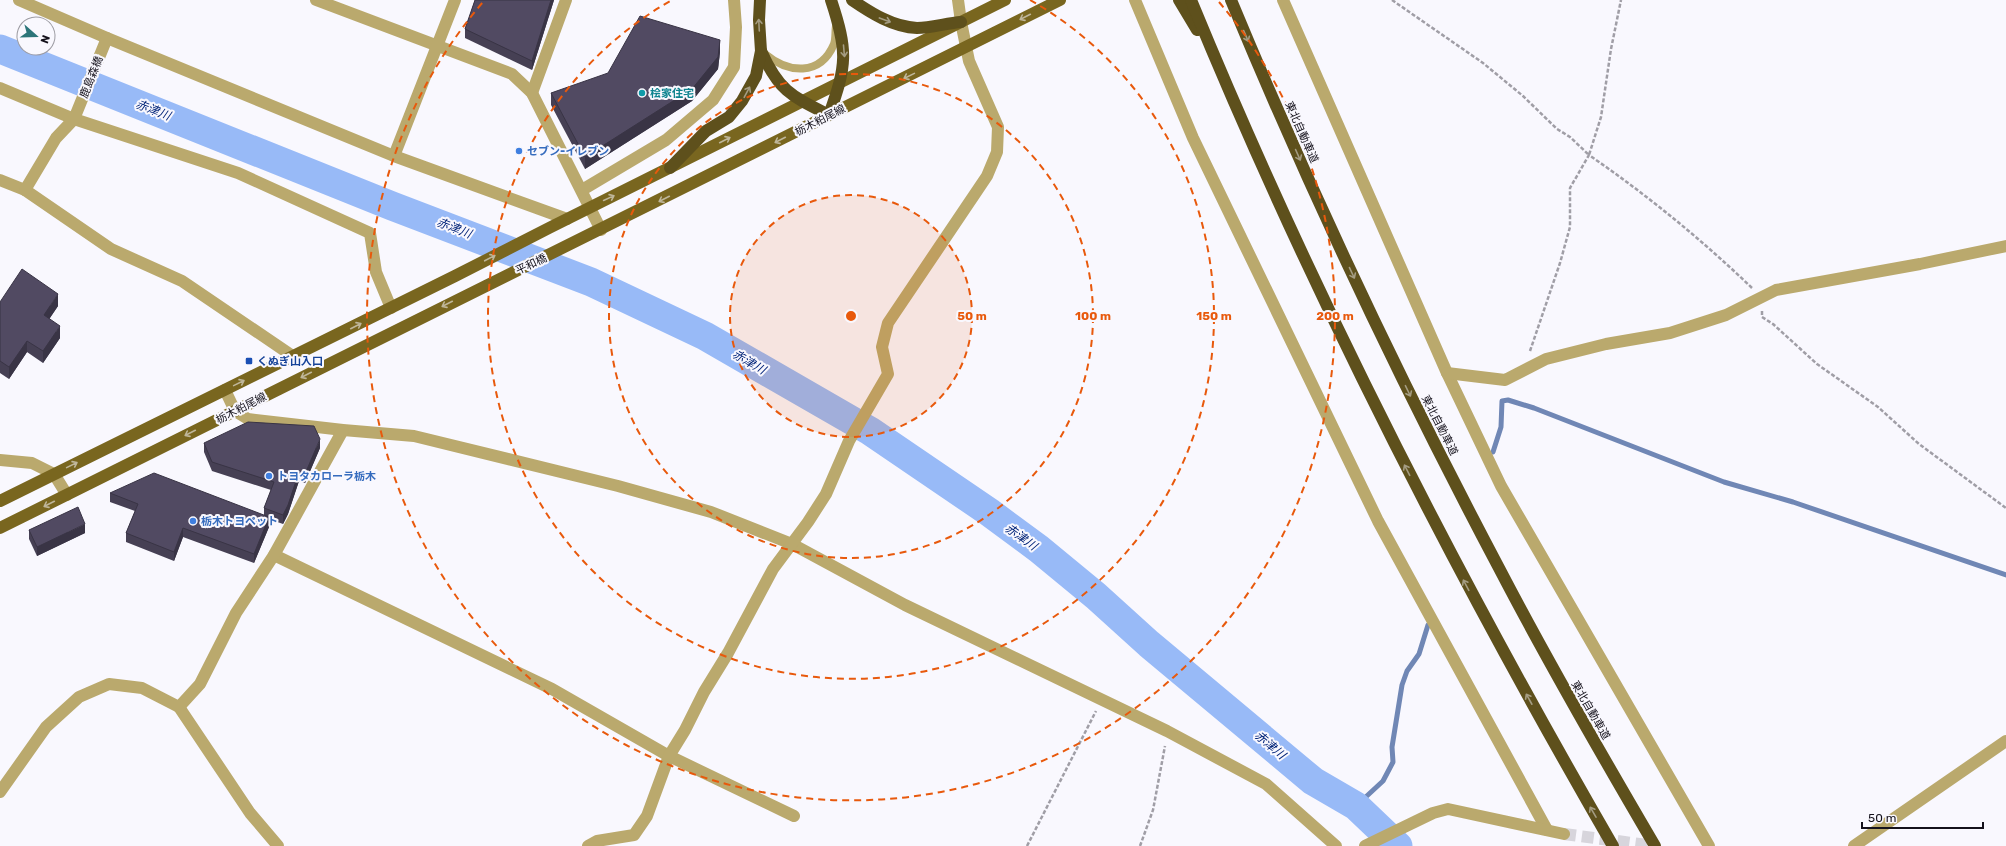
<svg xmlns="http://www.w3.org/2000/svg" width="2006" height="846" font-family="Rubik,'Noto Sans JP',sans-serif">
<style>
.lines{fill:none;stroke-linecap:round;stroke-linejoin:round}
.stream{stroke:#7087b5;stroke-width:5}
.river{stroke:#98baf7;stroke-width:29}
.street-tunnel{stroke:#d7d5dc;stroke-width:12;stroke-dasharray:12 6;stroke-linecap:butt}
.path{stroke:#a09ea6;stroke-width:2.5;stroke-dasharray:4 2;stroke-linecap:butt}
.lane{stroke:#baa96d;stroke-width:8}
.street{stroke:#baa96d;stroke-width:12}
.primary{stroke:#79661f;stroke-width:12}
.highway{stroke:#5e501c;stroke-width:12}
.wall{fill:#464054}
.shaded-wall{fill:#393445}
.building{fill:#514a62;stroke:#393445}
.oneway{stroke:#bfb69a}
.oneway2{stroke:#a49c82}
.ring{fill:none;stroke:#e8590c;stroke-width:2;stroke-dasharray:7 5}
.culture-dot{fill:#0f9aa8;stroke:#f9f8fe;stroke-width:1.5}
.shop-dot{fill:#3f7fe0;stroke:#f9f8fe;stroke-width:1.5}
.transit-dot{fill:#1a4fb4;stroke:#f9f8fe;stroke-width:1.5}
.labels{text-anchor:middle;stroke-width:4;stroke-linejoin:round;paint-order:stroke}
.street-label{font-size:11px;fill:#14111b;stroke:#f9f8fe}
.culture-label{font-size:11px;font-weight:bold;fill:#0d838f;stroke:#f9f8fe;text-anchor:start}
.shop-label{font-size:11px;font-weight:bold;fill:#366cbe;stroke:#f9f8fe;text-anchor:start}
.transit-label{font-size:11px;font-weight:bold;fill:#164399;stroke:#f9f8fe;text-anchor:start}
.water-label{font-size:12px;font-style:italic;fill:#002378;stroke:#f9f8fe}
.centre{fill:#e8590c;stroke:#f9f8fe;stroke-width:2}
.ring-label{font-size:12px;text-anchor:middle;font-weight:bold;fill:#e8590c;stroke:#f9f8fe;stroke-width:4;stroke-linejoin:round;paint-order:stroke}
</style>
<rect width="100%" height="100%" fill="#f9f8fe"/>
<g class="lines">
<g class="stream">
<path d="M1493,452L1501,427L1502,401L1508,400L1534,408L1724,482L1793,502L2006,575"/>
<path d="M1356,806L1383,781L1393,762L1392,747L1402,685L1407,671L1419,654L1428,625"/>
</g>
<path class="river" d="M0,49L392,206L591,282L705,336L870,431L989,512L1039,549L1096,596L1149,644L1313,781L1356,806L1398,846"/>
<path class="street-tunnel" d="M1564,834L1655,846"/>
<g class="path">
<path d="M1392,0L1483,63L1523,96L1557,129L1570,137L1589,155L1601,117L1611,49L1621,0"/>
<path d="M1762,311V317L1773,324L1817,364L1878,407L1919,444L2006,508"/>
<path d="M1530,351L1560,263L1570,227V188L1589,155C1647,195 1701,239 1752,288"/>
<path d="M1027,846L1096,711"/>
<path d="M1140,846L1153,810L1165,746"/>
</g>
<path class="lane" d="M765,54C788,73 820,77 834,44C836,39 835,32 836,26"/>
<g class="street">
<path d="M19,0L107,38L394,156L567,219"/>
<path d="M316,0L512,74L532,93L601,230"/>
<path d="M1135,0L1193,138L1378,521L1547,830"/>
<path d="M1283,0L1447,373L1501,486L1709,846"/>
<path d="M0,88L74,119L238,173L370,233L376,272L391,308"/>
<path d="M532,93L566,0"/>
<path d="M394,156L455,0"/>
<path d="M0,180L25,190L111,249L182,281L294,357"/>
<path d="M25,190L56,138L74,119L107,38"/>
<path d="M582,190L666,140L713,100L734,67L736,27L734,0"/>
<path d="M1447,373L1505,380L1546,359L1606,344L1670,333L1726,315L1776,290L1920,264L2006,246"/>
<path d="M225,390L235,411L248,419L343,430L414,436L618,486L711,512L792,544L905,605L1167,731L1266,784L1336,846"/>
<path d="M0,460L32,463L54,474L67,495"/>
<path d="M274,555L552,689L669,756L794,816"/>
<path d="M179,707L250,813L278,846"/>
<path d="M0,792L46,727L79,697L109,684L142,688L179,707L200,684L236,613L274,555L343,430"/>
<path d="M588,846L597,841L634,835L647,816L669,756L685,730L704,692L728,653L773,569L808,522L826,494L849,441L888,374L882,347L888,323L987,176L997,152L998,127L969,61L961,22L958,0"/>
<path d="M1365,846L1433,813L1448,809L1564,834"/>
<path d="M1854,846L2006,741"/>
</g>
<g class="primary">
<path d="M0,501L455,276L549,228L1005,0"/>
<path d="M0,528C353,352 707,177 1060,0"/>
</g>
<g class="highway">
<path d="M852,0C871,13 893,27 917,28C931,28 947,23 961,22"/>
<path d="M1179,0L1197,30"/>
<path d="M1191,0C1311,292 1455,573 1613,846"/>
<path d="M1231,0C1311,193 1401,383 1499,568C1548,662 1601,754 1655,846"/>
<path d="M761,51C779,91 791,96 829,115C847,65 848,51 831,0"/>
<path d="M670,168L706,131L729,117L742,101L756,76L761,51L759,20L760,0"/>
</g>
</g>
<g class="wall">
<path d="M475,0H554L532,70L465,38V29Z"/>
<path d="M720,52L718,69L692,101L585,169L551,105V93Z"/>
<path d="M0,302L58,306L49,319L60,338L43,363L27,352L9,379L0,373Z"/>
<path d="M204,443L320,448L305,483L299,481L288,514L283,524L269,519V527L254,563L183,537L174,561L126,542V533L135,511L110,502V493L264,516V508L271,490L212,471L204,452Z"/>
<path d="M29,530L85,533L37,556L29,539Z"/>
</g>
<g class="shaded-wall">
<path d="M551,0H554L532,70V61Z"/>
<path d="M720,40V52L718,69L692,101L585,169V157Z"/>
<path d="M58,294V306L44,327V315Z"/>
<path d="M60,326V338L43,363V351Z"/>
<path d="M27,341V352L9,379V367Z"/>
<path d="M320,439V448L305,483V474Z"/>
<path d="M299,472V481L288,514L283,524V515Z"/>
<path d="M269,517V527L254,563V554Z"/>
<path d="M85,524V533L37,556V547Z"/>
<path d="M183,528V537L174,561V552Z"/>
</g>
<g class="building">
<path d="M475,0H551L532,61L465,29Z"/>
<path d="M640,16L720,40L718,57L692,89L585,157L551,93L608,73Z"/>
<path d="M22,269L58,294L44,315L60,326L43,351L27,341L9,367L0,361V302Z"/>
<path d="M248,422L314,426L320,439L305,474L299,472L288,505L283,515L264,508L274,482L212,462L204,443Z"/>
<path d="M154,473L269,517L254,554L183,528L174,552L126,533L138,504L110,493Z"/>
<path d="M78,507L85,524L37,547L29,530Z"/>
</g>
<defs><path id="oneway-shaft" d="M-6 0H5M1.5-3L5.5 0L1.5 3" fill="none" stroke-width="1.6" stroke-linecap="round" stroke-linejoin="round"/></defs>
<g class="oneway">
<use href="#oneway-shaft" transform="translate(1025 17) rotate(153)"/>
<use href="#oneway-shaft" transform="translate(909 76) rotate(154)"/>
<use href="#oneway-shaft" transform="translate(725 140) rotate(-27)"/>
<use href="#oneway-shaft" transform="translate(780 140) rotate(153)"/>
<use href="#oneway-shaft" transform="translate(609 198) rotate(-25)"/>
<use href="#oneway-shaft" transform="translate(664 199) rotate(153)"/>
<use href="#oneway-shaft" transform="translate(490 258) rotate(-28)"/>
<use href="#oneway-shaft" transform="translate(447 304) rotate(153)"/>
<use href="#oneway-shaft" transform="translate(356 326) rotate(-27)"/>
<use href="#oneway-shaft" transform="translate(306 375) rotate(153)"/>
<use href="#oneway-shaft" transform="translate(239 383) rotate(-26)"/>
<use href="#oneway-shaft" transform="translate(190 433) rotate(153)"/>
<use href="#oneway-shaft" transform="translate(72 465) rotate(-26)"/>
<use href="#oneway-shaft" transform="translate(49 504) rotate(153)"/>
</g>
<g class="oneway2">
<use href="#oneway-shaft" transform="translate(885 20) rotate(20)"/>
<use href="#oneway-shaft" transform="translate(759 25) rotate(-93)"/>
<use href="#oneway-shaft" transform="translate(1246 36) rotate(67)"/>
<use href="#oneway-shaft" transform="translate(844 51) rotate(85)"/>
<use href="#oneway-shaft" transform="translate(747 92) rotate(-62)"/>
<use href="#oneway-shaft" transform="translate(1298 155) rotate(66)"/>
<use href="#oneway-shaft" transform="translate(1352 273) rotate(65)"/>
<use href="#oneway-shaft" transform="translate(1408 391) rotate(64)"/>
<use href="#oneway-shaft" transform="translate(1407 470) rotate(-117)"/>
<use href="#oneway-shaft" transform="translate(1466 585) rotate(-118)"/>
<use href="#oneway-shaft" transform="translate(1529 699) rotate(-119)"/>
<use href="#oneway-shaft" transform="translate(1593 812) rotate(-120)"/>
</g>
<circle cx="851" cy="316" r="121" fill="#e8590c" fill-opacity=".12"/>
<g class="ring">
<circle cx="851" cy="316" r="121"/>
<circle cx="851" cy="316" r="242"/>
<path d="M1030 0A363 363 0 1 1 672 0"/>
<path d="M1219 2A484 484 0 1 1 483 2"/>
</g>
<circle class="culture-dot" cx="642" cy="93" r="4"/>
<g class="shop-dot">
<circle cx="519" cy="151" r="4"/>
<circle cx="269" cy="476" r="4"/>
<circle cx="193" cy="521" r="4"/>
</g>
<rect class="transit-dot" x="245" y="357" width="8" height="8" rx="2"/>
<g class="labels">
<g class="street-label">
<text transform="translate(91 77) rotate(-68)" y="4">鹿島森橋</text>
<text transform="translate(820 120) rotate(-27)" y="4">栃木粕尾線</text>
<text transform="translate(1302 132) rotate(66)" y="4">東北自動車道</text>
<text transform="translate(531 264) rotate(-25)" y="4">平和橋</text>
<text transform="translate(241 408) rotate(-27)" y="4">栃木粕尾線</text>
<text transform="translate(1440 425) rotate(63)" y="4">東北自動車道</text>
<text transform="translate(1591 710) rotate(60)" y="4">東北自動車道</text>
</g>
<g class="culture-label">
<text x="650" y="97">桧家住宅</text>
</g>
<g class="shop-label">
<text x="527" y="155">セブン-イレブン</text>
<text x="277" y="480">トヨタカローラ栃木</text>
<text x="201" y="525">栃木トヨペット</text>
</g>
<g class="transit-label">
<text x="257" y="365">くぬぎ山入口</text>
</g>
<g class="water-label">
<text transform="translate(153 110) rotate(21)" y="4">赤津川</text>
<text transform="translate(454 228) rotate(21)" y="4">赤津川</text>
<text transform="translate(749 362) rotate(30)" y="4">赤津川</text>
<text transform="translate(1021 537) rotate(35)" y="4">赤津川</text>
<text transform="translate(1270 745) rotate(40)" y="4">赤津川</text>
</g>
</g>
<circle cx="851" cy="316" r="6" class="centre"/>
<g class="ring-label">
<text x="972" y="320">50 m</text>
<text x="1093" y="320">100 m</text>
<text x="1214" y="320">150 m</text>
<text x="1335" y="320">200 m</text>
</g>
<g transform="translate(36 36) rotate(110)"><circle r="19" fill="#f9f8fe" stroke="#9d9ca3"/>
<path d="M0-3L7 15L0 10L-7 15Z" fill="#2c7579"/>
<text y="-6" font-size="11" font-weight="bold" text-anchor="middle" fill="#14111b">N</text>
</g>
<path d="M1862 822v6h121v-6" fill="none" stroke="#14111b" stroke-width="2"/>
<text x="1868" y="822" font-size="12" fill="#14111b" stroke="#f9f8fe" stroke-width="3" paint-order="stroke">50 m</text>
</svg>
